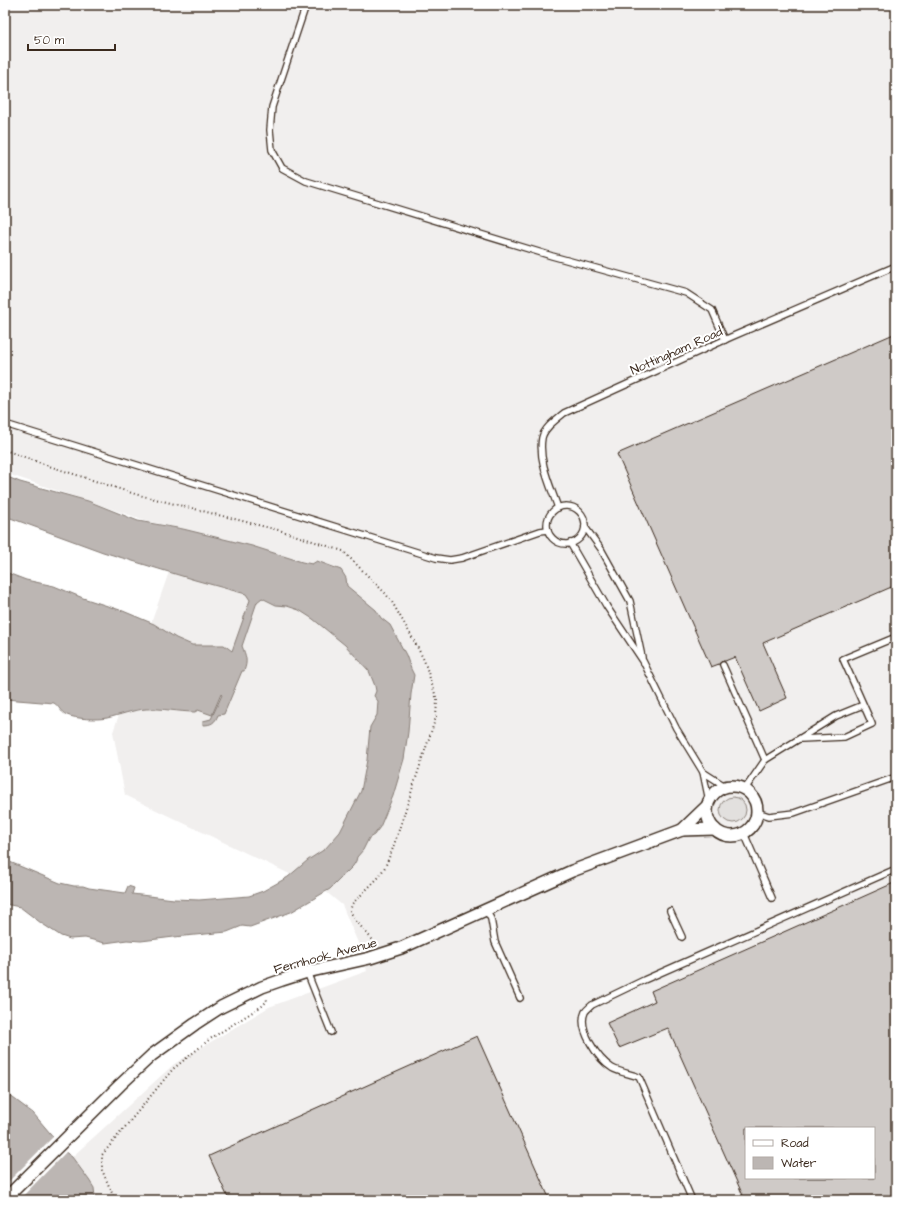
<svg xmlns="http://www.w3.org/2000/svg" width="901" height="1205" font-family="'Architects Daughter',sans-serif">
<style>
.built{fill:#f1efee;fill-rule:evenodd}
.green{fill:#e2e0de;stroke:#8e857e}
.water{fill:#bcb6b3;stroke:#887e77}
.pier{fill:#fff}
.building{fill:#cfcac7;stroke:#3b2a1e;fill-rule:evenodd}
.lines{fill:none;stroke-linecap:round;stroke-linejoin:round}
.service-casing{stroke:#3b2a1e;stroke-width:8}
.minor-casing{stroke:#3b2a1e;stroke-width:14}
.path{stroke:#3b2a1e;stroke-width:2;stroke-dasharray:1 3;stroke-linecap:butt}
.service{stroke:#fff;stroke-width:5.5}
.minor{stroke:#fff;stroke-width:11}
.labels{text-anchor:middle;stroke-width:4;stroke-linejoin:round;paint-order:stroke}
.street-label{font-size:13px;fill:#3b2a1e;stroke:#fff}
</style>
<rect width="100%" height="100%" fill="#fff"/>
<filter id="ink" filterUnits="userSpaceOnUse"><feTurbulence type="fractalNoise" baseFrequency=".025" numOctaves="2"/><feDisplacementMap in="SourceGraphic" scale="8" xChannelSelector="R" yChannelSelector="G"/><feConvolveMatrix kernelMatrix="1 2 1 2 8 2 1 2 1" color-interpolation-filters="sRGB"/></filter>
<g filter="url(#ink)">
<path class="built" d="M5,5H896V1200H98L95,1197L94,1188L89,1180L72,1157L174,1064L269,1007L367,971L361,950L342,905L325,891L125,795L113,732L184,529L150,522L5,473ZM746,1128H874V1178H746Z"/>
<circle class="green" cx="733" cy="810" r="13"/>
<g class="water">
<path d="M5,476L20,482L88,501L138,521L183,529L252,546L302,562L312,564L317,561L341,570L346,578L347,586L376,610L381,618L390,625L406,655L411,669L414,675L411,694L408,732L404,759L393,796L380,827L374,835L369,838L363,850L357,857L356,861L353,866L330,889L291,912L250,927L242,926L227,932L174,937L141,941L127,940L105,943L85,938L70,939L61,936L41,923L20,907L5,904V860L60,883L74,886H83L89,888L125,893L128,886L134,888L132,894L174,899L199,900L249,896L263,891L288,877L308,860L325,849L340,832L361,791L367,760L370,727L377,715L378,701L374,696L376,691L375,686L369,671L345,645L313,619L299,610L287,606L276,605L262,598L257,602L242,646C246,656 248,661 244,671H242L224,714L218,715C215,723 211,725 203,725V721L211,719L222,695L221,694L212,715L198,710L195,712C179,712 162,708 146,709C132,710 120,715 107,718C97,720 76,719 67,715C60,712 59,706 54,703L5,699V572L26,580L54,586L83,598L123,611L154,624L176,638L192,645H224L232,651L250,600L246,594L195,580L103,552L5,516Z"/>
<path d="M5,1092L33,1113L50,1133L64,1151L72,1157L89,1180L94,1188L95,1197L98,1200H19L5,1183Z"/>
</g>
<path class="pier" d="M55,1135L67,1151L19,1200H17L5,1185Z"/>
<g class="building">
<path d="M896,333V585L763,643L787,698L759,711L735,657L725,661H722L719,664L711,667L617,454Z"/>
<path d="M896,882V1200H745L668,1028L619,1048L607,1023L655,1001L651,991ZM746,1128H874V1178H746Z"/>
<path d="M477,1036L550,1200H229L209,1156Z"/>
</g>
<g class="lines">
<g class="service-casing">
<g id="service">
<path d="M306,5L272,107L270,130L272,150L282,168L306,181L552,256L686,293L712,310L725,340"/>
<path d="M5,424L436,558L450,560L462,558L540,531L548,530"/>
<circle cx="566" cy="525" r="19"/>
<path d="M558,508C551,487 538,461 542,438C544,428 556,420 564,413L731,337L896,266"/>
<path d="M585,527L601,549L630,601L642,657"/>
<path d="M570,543L607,607L643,661L676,728L703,772L709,801"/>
<path d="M723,665L765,760"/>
<path d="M801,739L844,737L872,724L843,659L896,637"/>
<path d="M703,772L725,786"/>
<path d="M745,789L765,760L836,716L863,705"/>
<path d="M757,812L769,816L794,813L896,777"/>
<path d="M744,833L772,898"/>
<path d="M486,910L491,919L495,942L520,998"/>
<path d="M670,911L682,937"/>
<path d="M307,972L331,1032"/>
<path d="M692,1200L639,1077C631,1074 619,1072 612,1068C598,1059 577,1029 585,1012C587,1009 590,1007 592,1005L644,980L896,869"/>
</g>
</g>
<g class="minor-casing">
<g id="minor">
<circle cx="732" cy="811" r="25"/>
<path d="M682,830L707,806"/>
<path d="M5,1199L120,1085L152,1055L195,1024L221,1007L262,987L282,980L307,972L370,958L401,948L572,871L682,830L715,829"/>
</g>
</g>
<g class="path">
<path d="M5,450L49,466L135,494L282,531L343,551L385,593L392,602L412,637L424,660L437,700L436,717L393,848L385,867L378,878L352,904L350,911L356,921L377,945"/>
<path d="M115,1200L102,1170V1155L173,1069L210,1039L262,1006L267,1001L266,997"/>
</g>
<use href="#service" class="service"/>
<use href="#minor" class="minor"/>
</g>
</g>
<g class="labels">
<g class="street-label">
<text transform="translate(676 350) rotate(-24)" y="5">Nottingham Road</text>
<text transform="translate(325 955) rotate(-15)" y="5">Fernhook Avenue</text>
</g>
</g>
<rect width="901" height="1205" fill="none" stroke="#fff" stroke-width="20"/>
<rect x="10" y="10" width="881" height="1185" fill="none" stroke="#3b2a1e" stroke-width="1.5" filter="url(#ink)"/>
<rect x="745" y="1127" width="130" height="52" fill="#ffffff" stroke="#b1aaa5"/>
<rect x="753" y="1140" width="20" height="6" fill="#ffffff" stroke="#b1aaa5"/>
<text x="781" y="1147" font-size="12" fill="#3b2a1e">Road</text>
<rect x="753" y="1157" width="20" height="12" fill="#bcb6b3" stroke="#b1aaa5"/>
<text x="781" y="1167" font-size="12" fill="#3b2a1e">Water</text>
<path d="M28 44v6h87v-6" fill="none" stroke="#3b2a1e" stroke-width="2"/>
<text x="34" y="44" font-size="12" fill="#3b2a1e" stroke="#ffffff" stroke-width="3" paint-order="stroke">50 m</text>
</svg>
